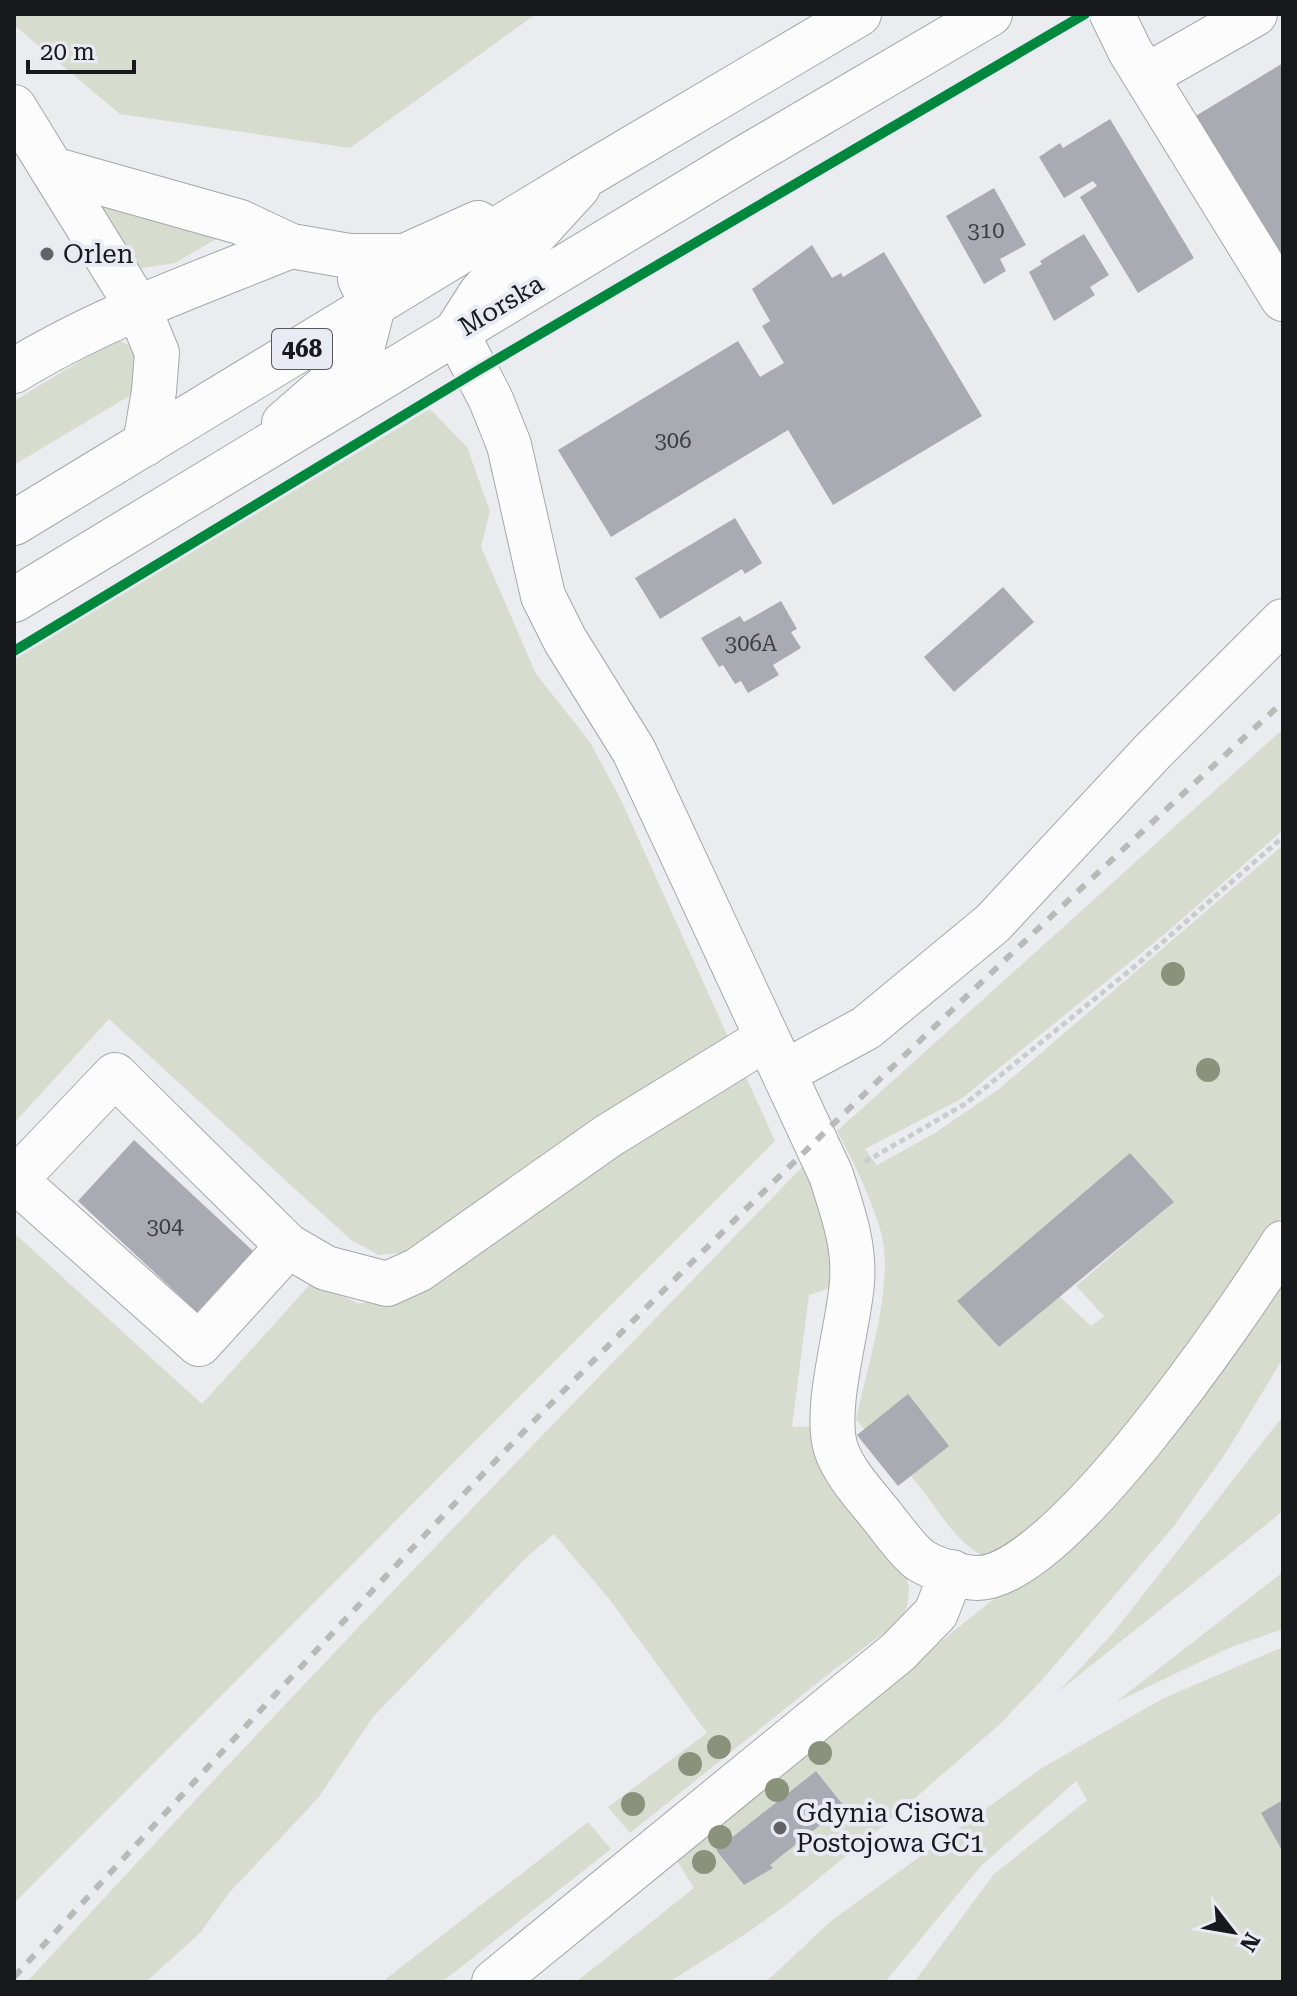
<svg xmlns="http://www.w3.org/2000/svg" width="1297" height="1996" font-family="'Roboto Serif',serif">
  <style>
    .green { fill: #d6dcce; fill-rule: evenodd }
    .building { fill: #a8abb1 }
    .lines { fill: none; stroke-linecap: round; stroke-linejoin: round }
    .minor-casing { stroke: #a6a7aa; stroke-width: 46 }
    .major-casing { stroke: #a6a7aa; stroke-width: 46 }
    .path { stroke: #cacbcc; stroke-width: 5; stroke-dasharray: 6 4; stroke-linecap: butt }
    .minor { stroke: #fcfcfd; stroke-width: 44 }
    .major { stroke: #fcfcfd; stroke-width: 44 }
    .rail { stroke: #b9b9ba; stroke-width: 6; stroke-dasharray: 10 10; stroke-linecap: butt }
    .cycleway-casing { stroke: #e8ebf3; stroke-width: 15 }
    .cycleway { stroke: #00873e; stroke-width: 10 }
    .tree { fill: #8b927b }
    .poi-dot { fill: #626366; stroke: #e8ebf3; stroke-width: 3 }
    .labels { text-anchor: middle; stroke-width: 8; stroke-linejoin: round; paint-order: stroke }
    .number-label { font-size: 22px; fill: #3c3e41 }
    .shield { fill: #e8ebf3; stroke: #56585c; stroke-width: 2 }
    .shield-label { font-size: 24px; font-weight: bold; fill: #18191c }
    .poi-label { font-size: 26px; fill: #18191c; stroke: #e8ebf3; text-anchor: start }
    .street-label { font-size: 26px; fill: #18191c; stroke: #e8ebf3 }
  </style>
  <rect width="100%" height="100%" fill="#ebecf0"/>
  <!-- green -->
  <g class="green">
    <polygon points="14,14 536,14 350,148 120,114 14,25"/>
    <polygon points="88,196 218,238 175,263 135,269"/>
    <path d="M120,341C144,350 139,367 141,389L14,465V401L110,343Z"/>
    <polygon points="430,409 467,447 490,511 481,547 536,674 590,742 621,800 775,1141 14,1903 14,1233 202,1404 314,1280 358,1304 391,1297 424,1250 379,1255 351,1240 109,1019 14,1123 14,659"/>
    <path d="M1283,729V830L1166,933L961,1099L865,1149L877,1165L935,1133L999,1089L1283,845V1214L1169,1384L1097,1472L992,1560C954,1546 936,1503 909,1474C892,1456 872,1440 856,1419C867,1367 895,1284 881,1232C871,1197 854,1163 837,1131ZM1130,1153L1174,1202L1076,1286L1104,1316L1091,1326L1059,1296L999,1347L957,1301Z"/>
    <path d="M808,1161L834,1216L836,1286L809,1295L792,1427L817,1426L905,1569L909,1589L907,1606L900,1621L831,1672L630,1833L608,1807L707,1733L610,1600L554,1534L528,1556L373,1717L318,1798L228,1894L201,1932L146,1982H27C282,1703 545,1432 808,1161Z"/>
    <path d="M1283,1273V1358L1227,1451L1174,1526L1041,1681L1000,1724L890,1820L786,1905L747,1933L669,1982H576L694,1888L674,1856L1097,1516ZM816,1771L844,1806L770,1865L772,1868L744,1885L716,1850Z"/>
    <polygon points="1283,1416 1283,1511 1058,1692 1113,1633"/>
    <polygon points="1283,1572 1283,1629 1229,1648 1116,1702"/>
    <polygon points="1283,1647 1283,1982 914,1982 994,1874 1087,1800 1076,1781 981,1866 885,1982 766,1982 831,1921 1042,1768 1162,1699"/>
    <polygon points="588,1822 611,1849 442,1982 382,1982"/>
  </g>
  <!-- building -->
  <g class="building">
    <polygon points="1283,63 1283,263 1194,117"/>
    <polygon points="1110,119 1194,258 1138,293 1080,197 1097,186 1093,181 1064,198 1039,157 1060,143 1063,148"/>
    <polygon points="994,188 1026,245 1000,259 1006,271 984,284 946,216"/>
    <polygon points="1084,234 1109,275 1090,287 1095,295 1054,321 1029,272 1042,264 1040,261"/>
    <polygon points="812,245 832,278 841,273 843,277 884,252 982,416 833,505 788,430 611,537 558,450 738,341 760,377 784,363 762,326 770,321 752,289"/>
    <polygon points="735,518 762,563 745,574 742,569 660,619 635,578"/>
    <polygon points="1003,587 1034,622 954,692 924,657"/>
    <polygon points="781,601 797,629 791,632 801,648 773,665 779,675 748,693 741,681 735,684 723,665 719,667 701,638 740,616 744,622"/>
    <polygon points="134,1140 253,1251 197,1312 78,1201"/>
    <polygon points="1130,1153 1174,1202 999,1347 957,1301"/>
    <polygon points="908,1394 949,1446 898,1486 857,1435"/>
    <polygon points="816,1771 844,1806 770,1865 773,1868 744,1885 716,1850"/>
    <polygon points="1283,1800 1283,1852 1261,1813"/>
  </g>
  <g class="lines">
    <defs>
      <g id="minor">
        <polyline points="1112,14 1130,51 1283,299"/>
        <polyline points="1146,76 1255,14"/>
        <polyline points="14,107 52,169 240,222 291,246 349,256 405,256 478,223"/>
        <polyline points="52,169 139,309 157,353 154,391 145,444"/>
        <path d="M578,187L481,293L456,332L491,400L509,445L543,596L565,640L634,751L831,1175C842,1210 855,1245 852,1282C849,1327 823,1409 836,1449C845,1476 871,1501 888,1524C897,1535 908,1551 920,1560C934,1569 962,1578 978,1578C1060,1577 1239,1313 1283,1243"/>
        <path d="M14,371C100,318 198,284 291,246"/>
        <polyline points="284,423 360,357 373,306 360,279"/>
        <polyline points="785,1072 866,1028 993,923 1153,751 1283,621"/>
        <polyline points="288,1246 199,1344 15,1180 115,1075 288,1246 326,1268 387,1284 418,1270 608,1136 767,1038"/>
        <polyline points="494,1982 898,1652 936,1613 952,1572"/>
      </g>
      <g id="major">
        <polyline points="14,523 590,173 859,14"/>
        <polyline points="14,600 746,157 990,14"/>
      </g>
    </defs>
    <!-- minor casing -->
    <use href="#minor" class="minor-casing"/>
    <!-- major casing -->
    <use href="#major" class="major-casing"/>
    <!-- path -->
    <polyline class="path" points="865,1162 965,1104 1134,967 1283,837"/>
    <!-- minor -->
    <use href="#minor" class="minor"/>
    <!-- major -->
    <use href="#major" class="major"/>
    <!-- rail -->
    <path class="rail" d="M14,1977C186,1791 357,1604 533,1422C776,1174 1027,936 1283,702"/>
    <defs>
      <polyline id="cycleway" points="14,651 477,371 1085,14"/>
    </defs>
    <!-- cycleway casing -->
    <use href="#cycleway" class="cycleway-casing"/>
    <!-- cycleway -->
    <use href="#cycleway" class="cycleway"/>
  </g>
  <!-- trees -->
  <g class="tree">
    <circle cx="1173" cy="974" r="12"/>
    <circle cx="1208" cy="1070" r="12"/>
    <circle cx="719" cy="1747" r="12"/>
    <circle cx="820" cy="1753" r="12"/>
    <circle cx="690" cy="1764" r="12"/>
    <circle cx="777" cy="1790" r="12"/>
    <circle cx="633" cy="1804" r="12"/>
    <circle cx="720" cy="1837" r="12"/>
    <circle cx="704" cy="1862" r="12"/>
  </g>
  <!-- markers -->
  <g class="poi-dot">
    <circle cx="47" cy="254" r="8"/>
    <circle cx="780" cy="1828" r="8"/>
  </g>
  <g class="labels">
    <!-- number labels -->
    <g class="number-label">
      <text x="986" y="238">310</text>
      <text x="673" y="448">306</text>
      <text x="751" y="651">306A</text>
      <text x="165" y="1234">304</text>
    </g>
    <!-- shield labels -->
    <rect class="shield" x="272" y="329" width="60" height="40" rx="6"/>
    <g class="shield-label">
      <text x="302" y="357">468</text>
    </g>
    <!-- poi labels -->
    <g class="poi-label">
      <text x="63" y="263">Orlen</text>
      <text x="796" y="1822">Gdynia Cisowa<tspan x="796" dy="30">Postojowa GC1</tspan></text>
    </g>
    <!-- street labels -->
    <g class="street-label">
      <text transform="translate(501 305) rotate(-31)" y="9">Morska</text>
    </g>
  </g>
  <!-- border -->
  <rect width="1297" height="1996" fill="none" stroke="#18191c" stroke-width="32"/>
  <!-- north arrow -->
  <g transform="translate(1233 1932) rotate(121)" stroke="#e8ebf3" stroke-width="6" paint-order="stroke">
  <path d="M0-6L14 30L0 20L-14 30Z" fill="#18191c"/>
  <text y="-12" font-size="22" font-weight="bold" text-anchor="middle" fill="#18191c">N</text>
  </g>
  <!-- scale -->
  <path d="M28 60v12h106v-12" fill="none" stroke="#18191c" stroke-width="4"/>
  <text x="40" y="60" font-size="24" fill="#18191c" stroke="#e8ebf3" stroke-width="6" paint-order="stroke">20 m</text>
</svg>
